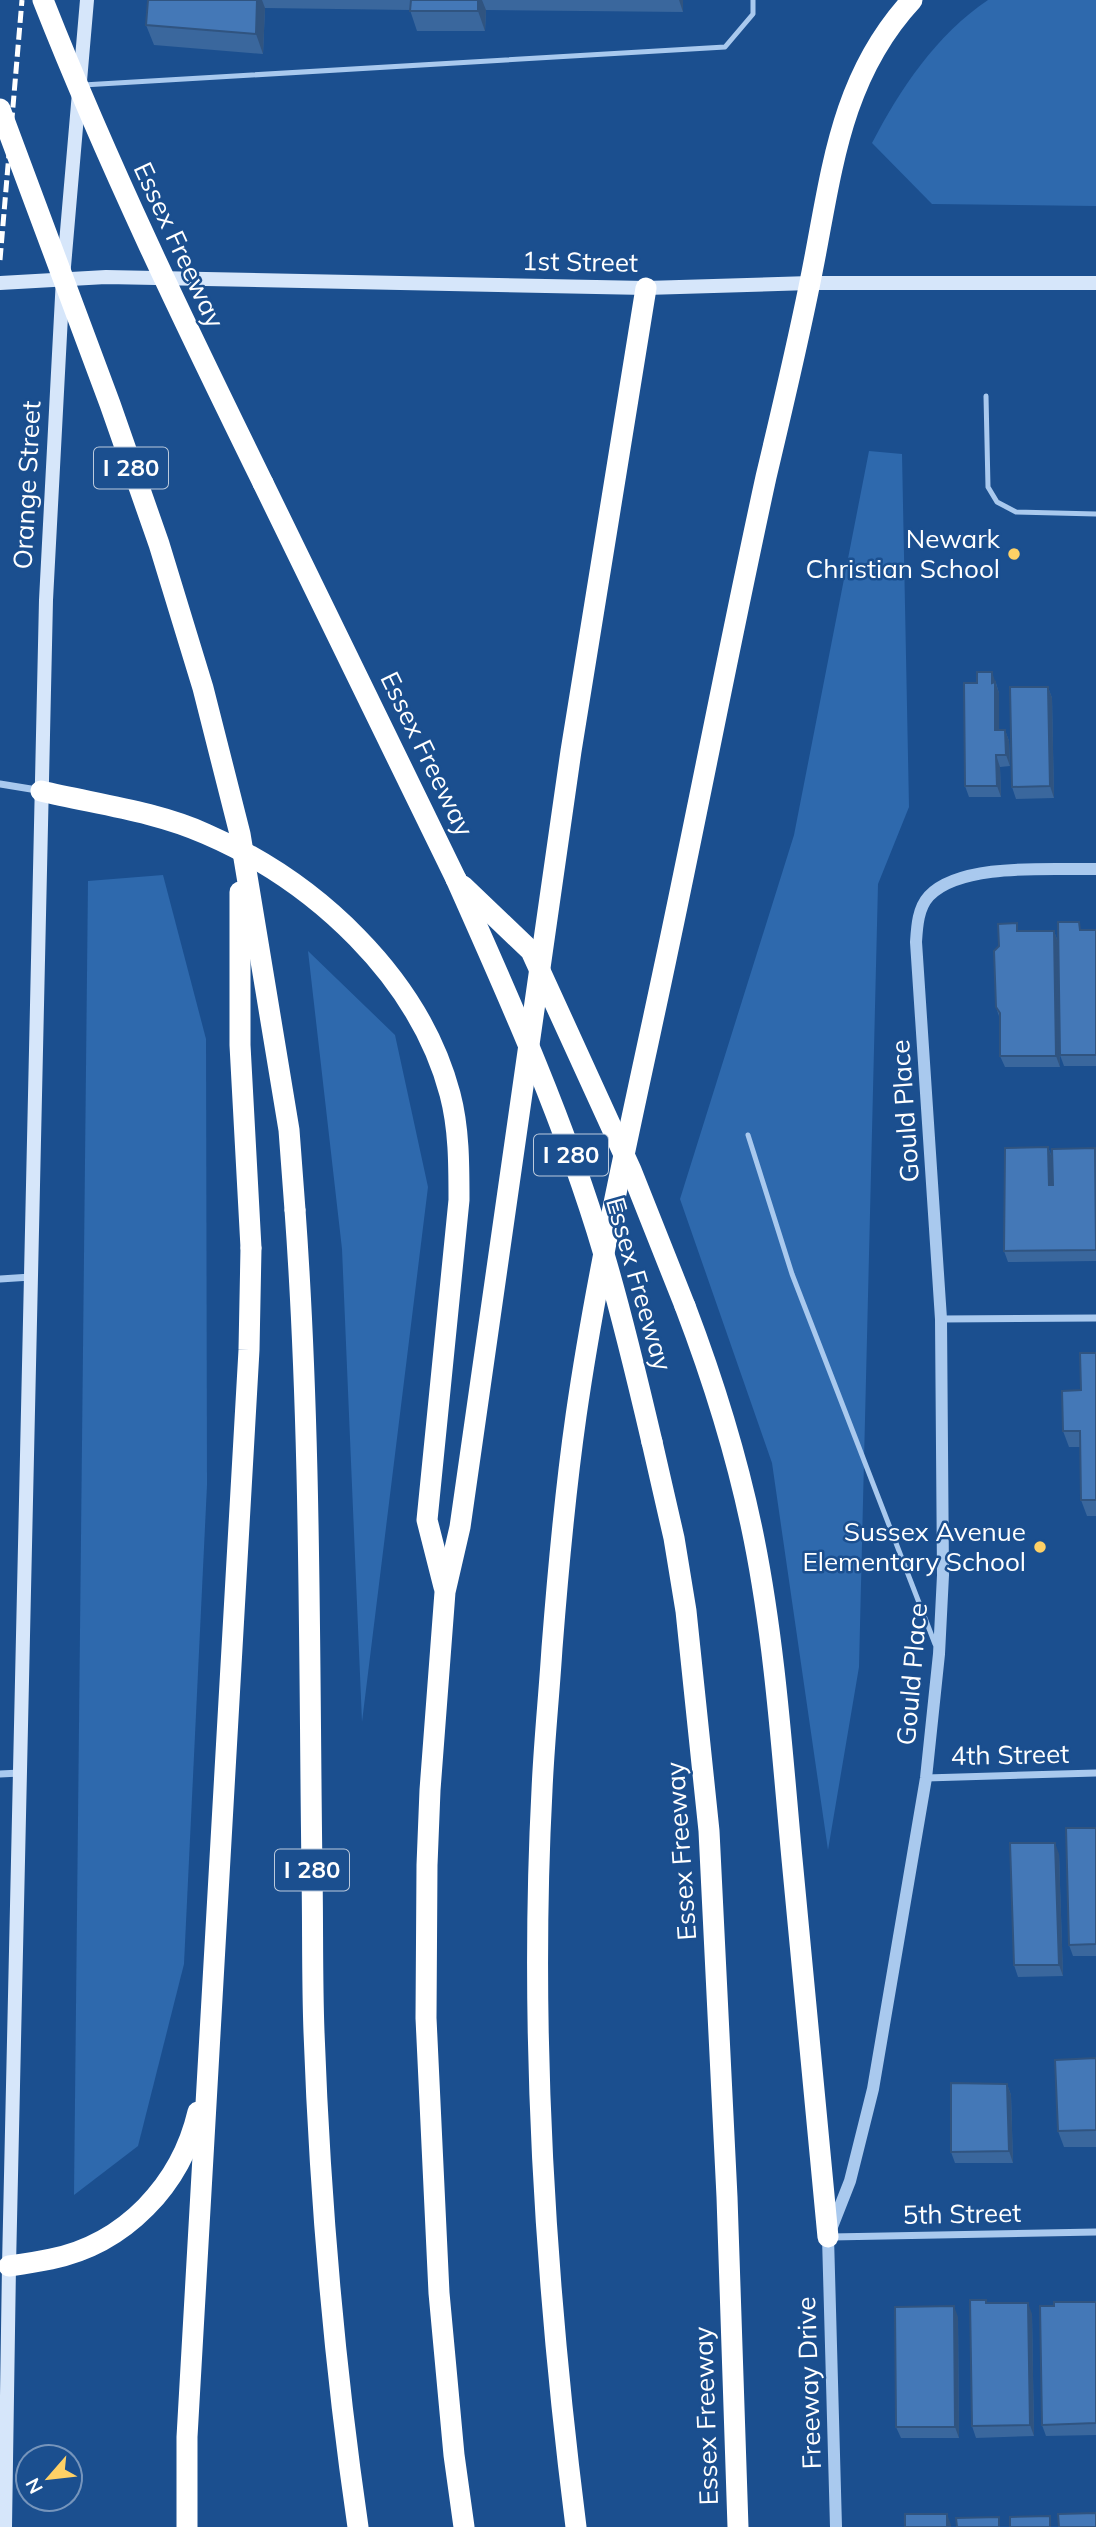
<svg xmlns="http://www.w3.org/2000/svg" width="1096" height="2527" font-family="Mulish,sans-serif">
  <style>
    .green { fill: #2e69ad }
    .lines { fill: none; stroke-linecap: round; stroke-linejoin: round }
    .service { stroke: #a9c9ee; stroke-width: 5 }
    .minor { stroke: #a9c9ee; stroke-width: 7 }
    .tertiary { stroke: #a9c9ee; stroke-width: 12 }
    .secondary { stroke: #d6e6fa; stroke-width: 14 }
    .motorway { stroke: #fff; stroke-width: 21 }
    .rail { stroke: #fff; stroke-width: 5; stroke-dasharray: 12 5; stroke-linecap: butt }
    .motorway-bridge { stroke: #fff; stroke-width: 21 }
    .wall { fill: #3a679d }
    .shaded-wall { fill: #305480 }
    .building { fill: #4478b7; stroke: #305480; stroke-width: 2 }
    .poi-dot { fill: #ffd166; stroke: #1b4f8f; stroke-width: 2.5 }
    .labels { text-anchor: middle; stroke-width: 5; stroke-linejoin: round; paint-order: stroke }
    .shield { fill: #1b4f8f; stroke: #bbcadd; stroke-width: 2 }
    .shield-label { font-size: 24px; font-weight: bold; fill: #fff }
    .street-label { font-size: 26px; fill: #fff; stroke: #1b4f8f }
    .poi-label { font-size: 26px; fill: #fff; stroke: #1b4f8f; text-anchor: end }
  </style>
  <rect width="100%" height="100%" fill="#1b4f8f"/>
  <!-- green -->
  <g class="green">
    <path d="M988,0H1096V206L932,204L872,143C900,89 936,35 988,0Z"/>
    <polygon points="869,451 902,454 909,807 878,884 859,1667 828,1850 772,1463 680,1199 794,835"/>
    <polygon points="163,875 206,1039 207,1485 184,1964 138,2146 74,2195 88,881"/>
    <polygon points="308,951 395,1035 428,1187 362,1722 342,1249"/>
  </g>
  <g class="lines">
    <!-- service -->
    <g class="service">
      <polyline points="83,85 725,47 753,14 753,0"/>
      <polyline points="986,396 988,487 997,502 1016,512 1096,514"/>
      <polyline points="748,1135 792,1274 935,1644"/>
    </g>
    <!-- minor -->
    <g class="minor">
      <polyline points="0,784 37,790"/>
      <polyline points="0,1279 31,1277"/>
      <polyline points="941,1319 1096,1318"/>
      <polyline points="0,1774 20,1773"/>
      <polyline points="926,1778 1096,1773"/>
      <polyline points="831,2237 1096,2232"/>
    </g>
    <!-- tertiary -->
    <path class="tertiary" d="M836,2527L828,2237L850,2181L873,2089L926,1778L939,1654L943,1575L941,1319L916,942C917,926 918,908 929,896C961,862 1052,870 1096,869"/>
    <!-- secondary -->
    <g class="secondary">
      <polyline points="0,283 106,277 646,288 810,283 1096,283"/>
      <polyline points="5,2527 9,2266 46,600 63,278 87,0"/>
    </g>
    <!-- motorway -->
    <g class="motorway">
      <polyline points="263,483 456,879"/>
      <path d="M41,791C95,804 155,811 206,834C315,881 419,977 450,1094C459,1128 459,1164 459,1200L427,1520L444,1587"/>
      <path d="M295,1210C311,1431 309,1652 312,1873C313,1926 312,1979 314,2032C320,2198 334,2363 358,2527"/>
      <path d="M685,1306C714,1382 738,1459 754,1539C775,1644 782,1752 792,1859C804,1985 816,2111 828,2237"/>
      <polyline points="652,1442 674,1538 686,1611 709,1831 727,2197 738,2527"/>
      <path d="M9,2266C23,2264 37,2262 51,2259C125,2244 181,2185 198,2112"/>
      <polyline points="187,2527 187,2437 249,1350 251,1248"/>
      <polyline points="464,2527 454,2455 439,2293 426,2018 427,1865 430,1790 445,1592 460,1527 571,751 646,288"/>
      <path d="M576,2527C545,2283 529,2036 542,1790C544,1743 549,1696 552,1648C558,1571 565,1493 576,1416C598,1263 634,1111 666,959C700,799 731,637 766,477C781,414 796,351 809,287C831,183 836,82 912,0"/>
    </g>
    <!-- rail -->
    <polyline class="rail" points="0,260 22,0"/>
    <!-- motorway-bridge -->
    <g class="motorway-bridge">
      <path d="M43,0C108,165 185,324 263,483"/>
      <polyline points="0,109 110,404 159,544 203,688 240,834 289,1130 295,1210"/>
      <path d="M456,879C510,1000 565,1123 603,1251C622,1314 637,1378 652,1442"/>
      <polyline points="463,886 531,951 631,1170 685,1306"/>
      <polyline points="240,892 240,1045 251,1248"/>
    </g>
  </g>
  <!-- wall -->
  <g class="wall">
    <polygon points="148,0 683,0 683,12 486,10 485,31 417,31 410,10 265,8 263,54 154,45 146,25"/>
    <polygon points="996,683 999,693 999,730 1005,730 1009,741 1010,766 1000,767 1001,797 969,797 965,786"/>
    <polygon points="1048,687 1052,698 1054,798 1016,799 1012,787"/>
    <polygon points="1096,930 1096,1066 1064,1066 1060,1055"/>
    <polygon points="1020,931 1054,931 1058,942 1060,1067 1005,1067 1000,1056 1000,1019 996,1007"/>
    <polygon points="1048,1147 1052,1157 1095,1148 1096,1261 1008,1262 1004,1251"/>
    <polygon points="1096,1353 1096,1516 1087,1516 1081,1500 1080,1447 1069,1447 1063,1431"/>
    <polygon points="1096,1828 1096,1956 1073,1956 1069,1945"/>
    <polygon points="1059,1854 1063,1976 1018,1977 1014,1965"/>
    <polygon points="1096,2058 1096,2147 1064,2147 1058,2131"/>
    <polygon points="1007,2084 1011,2095 1013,2163 955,2163 951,2152"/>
    <polygon points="1096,2302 1096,2435 1046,2436 1042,2425 1054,2306"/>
    <polygon points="987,2303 1032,2314 1034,2436 976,2438 972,2426"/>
    <polygon points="958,2317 959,2438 901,2438 896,2427"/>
  </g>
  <!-- shaded-wall -->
  <g class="shaded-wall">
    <polygon points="257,0 262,0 265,8 263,54 256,34"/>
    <polygon points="478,0 482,0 486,10 485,31 478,11"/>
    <polygon points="679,0 683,0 683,12"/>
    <polygon points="992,672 999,693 999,741 995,730"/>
    <polygon points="1048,687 1052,698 1054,798 1050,786"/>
    <polygon points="1005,730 1009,741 1010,766 1006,755"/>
    <polygon points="996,755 1000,767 1001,797 997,786"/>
    <polygon points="1054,931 1058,942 1060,1067 1056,1056"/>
    <polygon points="1048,1147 1052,1158 1053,1197 1049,1185"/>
    <polygon points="1055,1843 1059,1854 1063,1976 1059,1965"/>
    <polygon points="1007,2084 1011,2095 1013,2163 1009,2151"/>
    <polygon points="1028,2303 1032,2314 1034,2436 1030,2425"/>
    <polygon points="954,2306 958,2317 959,2438 955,2427"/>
    <polygon points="947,2514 951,2525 951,2527 947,2527"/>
  </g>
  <!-- building -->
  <g class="building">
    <polygon points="148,0 257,0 256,34 146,25"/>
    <polygon points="411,0 478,0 478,11 410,11"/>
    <polygon points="977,672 992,672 992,683 995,682 995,730 1005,730 1006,755 996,755 997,786 965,786 964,683 977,683"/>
    <polygon points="1010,687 1048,687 1050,786 1012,787"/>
    <polygon points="1058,922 1079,922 1080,930 1096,930 1096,1055 1060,1055"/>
    <polygon points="1017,923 1017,931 1054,931 1056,1056 1000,1056 1000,1013 996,1007 994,951 999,946 998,924"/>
    <polygon points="1048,1147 1049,1185 1053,1185 1052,1149 1095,1148 1096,1250 1004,1251 1005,1148"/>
    <polygon points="1080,1353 1096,1353 1096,1500 1081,1500 1080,1431 1063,1431 1062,1391 1081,1390"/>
    <polygon points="1066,1828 1096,1828 1096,1944 1069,1945"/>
    <polygon points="1010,1843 1055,1843 1059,1965 1014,1965"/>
    <polygon points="1096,2058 1096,2130 1058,2131 1055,2060"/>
    <polygon points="951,2083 1007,2084 1009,2151 951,2152"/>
    <polygon points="970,2300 986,2300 986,2303 1028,2303 1030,2425 972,2426"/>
    <polygon points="1054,2302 1096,2302 1096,2423 1042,2425 1040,2306 1054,2306"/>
    <polygon points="954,2306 955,2427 896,2427 895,2307"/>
    <polygon points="1096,2513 1096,2527 1059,2527 1058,2514"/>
    <rect x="905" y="2514" width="42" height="13"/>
    <polygon points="1050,2516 1050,2527 1010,2527 1010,2517"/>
    <polygon points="999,2517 999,2527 957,2527 956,2518"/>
  </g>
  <!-- markers -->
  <g class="poi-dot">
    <circle cx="1014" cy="554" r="7"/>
    <circle cx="1040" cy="1547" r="7"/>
  </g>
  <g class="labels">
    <!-- shield labels -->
    <g class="shield">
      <rect x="94" y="447.5" width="74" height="41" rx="5"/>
      <rect x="534" y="1134.5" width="74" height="41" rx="5"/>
      <rect x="275" y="1849.5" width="74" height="41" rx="5"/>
    </g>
    <g class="shield-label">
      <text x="131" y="476">I 280</text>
      <text x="571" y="1163">I 280</text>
      <text x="312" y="1878">I 280</text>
    </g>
    <!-- street labels -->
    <g class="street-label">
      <text transform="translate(179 245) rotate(65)" y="9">Essex Freeway</text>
      <text transform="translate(580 262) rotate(1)" y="9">1st Street</text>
      <text transform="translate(27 485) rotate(-87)" y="9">Orange Street</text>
      <text transform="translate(427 754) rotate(64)" y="9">Essex Freeway</text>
      <text transform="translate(905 1111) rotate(-94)" y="9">Gould Place</text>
      <text transform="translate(639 1284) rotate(74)" y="9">Essex Freeway</text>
      <text transform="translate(912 1674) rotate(-85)" y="9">Gould Place</text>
      <text transform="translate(1010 1755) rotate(-1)" y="9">4th Street</text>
      <text transform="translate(681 1851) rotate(-94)" y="9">Essex Freeway</text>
      <text transform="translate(962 2214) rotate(-1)" y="9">5th Street</text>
      <text transform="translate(809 2383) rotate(-92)" y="9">Freeway Drive</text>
      <text transform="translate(706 2416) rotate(-92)" y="9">Essex Freeway</text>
    </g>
    <!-- poi labels -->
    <g class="poi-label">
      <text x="1000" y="548">Newark<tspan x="1000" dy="30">Christian School</tspan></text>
      <text x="1026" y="1541">Sussex Avenue<tspan x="1026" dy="30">Elementary School</tspan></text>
    </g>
  </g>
  <!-- north arrow -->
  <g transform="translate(49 2478) rotate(242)"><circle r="33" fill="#1b4f8f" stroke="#7695bc" stroke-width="2"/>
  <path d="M0-5L12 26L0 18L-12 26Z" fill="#ffd166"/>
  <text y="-10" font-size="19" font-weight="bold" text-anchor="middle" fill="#ffffff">N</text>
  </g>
</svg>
